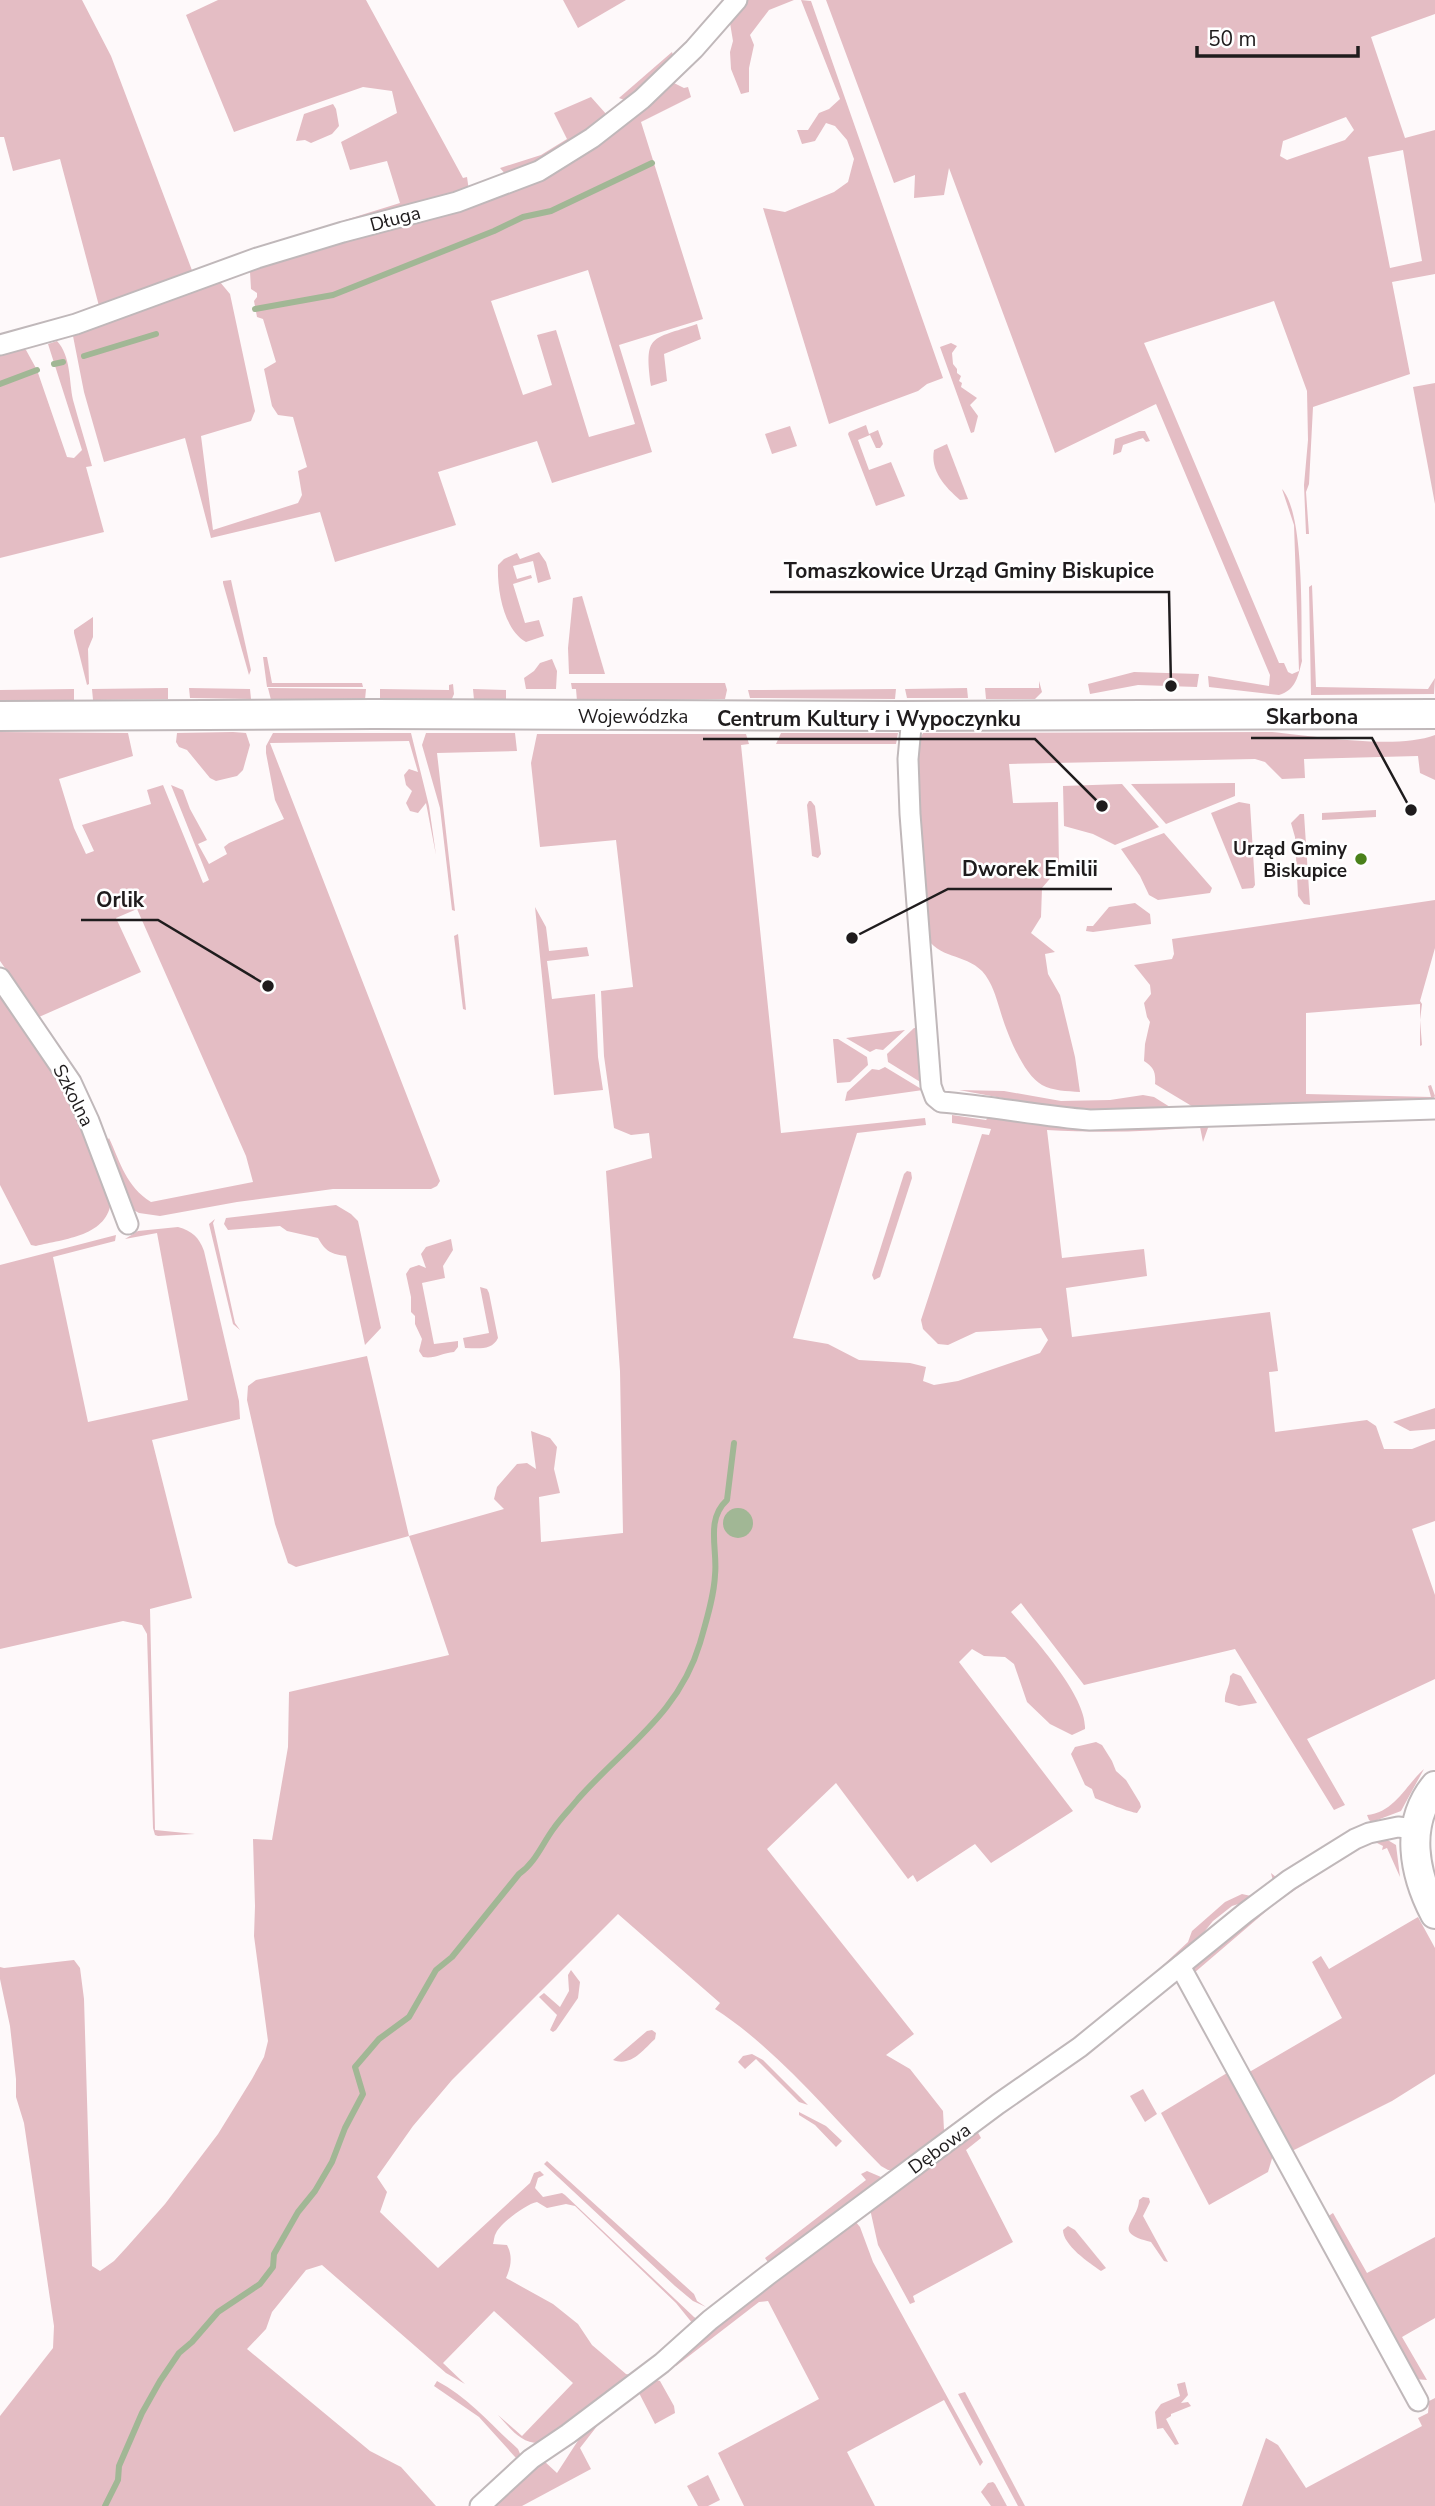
<svg xmlns="http://www.w3.org/2000/svg" width="1435" height="2506" font-family="'Nunito Sans',sans-serif">
  <style>
    .green { fill: #e4bdc4; fill-rule: evenodd }
    .water { fill: #a1b795 }
    .lines { fill: none; stroke-linecap: round; stroke-linejoin: round }
    .stream { stroke: #a1b795; stroke-width: 6 }
    .street-casing { stroke: #c0b8ba; stroke-width: 23 }
    .secondary-casing { stroke: #c0b8ba; stroke-width: 32 }
    .street { stroke: #fff; stroke-width: 19 }
    .secondary { stroke: #fff; stroke-width: 28 }
    .poi-dot { fill: #4a811a; stroke: #fff; stroke-width: 2.5 }
    .labels { text-anchor: middle; stroke-width: 5; stroke-linejoin: round; paint-order: stroke }
    .street-label { font-size: 19px; fill: #1f1c1d; stroke: #fff }
    .poi-label { font-size: 19px; font-weight: bold; fill: #1f1c1d; stroke: #fff; text-anchor: end }
    .leader { fill: none; stroke: #1f1c1d; stroke-width: 2.5 }
    .callout-dot { fill: #1f1c1d; stroke: #fff; stroke-width: 2.5 }
    .callout-label { font-size: 21px; text-anchor: middle; font-weight: bold; fill: #1f1c1d; stroke: #fff; stroke-width: 5; stroke-linejoin: round; paint-order: stroke }
  </style>
  <rect width="100%" height="100%" fill="#fef9fa"/>
  <!-- green -->
  <g class="green">
    <polygon points="0,0 82,0 111,56 193,273 99,306 60,159 13,171 4,137 0,137"/>
    <polygon points="218,0 366,0 463,178 467,177 469,191 352,224 345,220 400,203 387,161 350,170 341,142 397,113 392,91 363,87 234,132 186,15"/>
    <polygon points="563,0 626,0 578,28"/>
    <polygon points="744,0 794,0 769,10 750,35 754,45 749,68 749,92 741,94 731,69 730,52 733,41 730,23"/>
    <polygon points="801,0 811,1 943,378 927,384 918,391 829,424 763,208 785,212 834,192 848,182 854,159 847,140 835,126 826,123 815,141 802,144 797,130 808,130 819,113 829,109 840,99"/>
    <path d="M826,0H1435V14L1371,37L1405,138L1435,130V274L1392,282L1410,374L1313,407L1309,484L1306,492L1309,534H1306L1304,485L1308,440L1307,391L1274,301L1144,343L1279,663H1284L1288,672L1292,674L1299,671L1294,525L1282,489C1305,514 1301,625 1302,661C1298,676 1296,690 1279,695L1209,687L1208,676L1269,686L1270,675L1156,404L1055,453L949,168L944,195L914,198L915,175L894,183ZM1346,117L1354,130L1345,140L1287,160L1280,156L1283,141ZM1403,150L1422,261L1390,268L1368,157Z"/>
    <polygon points="672,52 674,58 627,101 619,98"/>
    <path d="M670,81L684,88L688,87L691,97L641,122L703,319L619,345L652,452L552,483L537,441L438,472L456,525L335,562L320,512L211,538L185,438L104,462L84,392L73,336L82,325L212,281L220,282L230,294L255,411L251,421L201,436L213,530L298,503L302,495L298,471L307,467L293,417L278,415L272,406L264,369L276,362L263,319L257,317L254,301L257,297V293L251,289L250,272L259,265L504,191ZM588,270L635,424L589,437L556,330L537,335L552,385L523,395L491,301Z"/>
    <polygon points="591,97 607,115 594,132 508,177 500,168 541,155 567,139 554,113"/>
    <polygon points="333,104 336,109 339,126 332,134 311,143 305,140 296,141 304,114"/>
    <path d="M697,324L701,339L664,354L667,381L651,386C644,333 651,340 697,324Z"/>
    <path d="M57,341C71,356 69,381 73,400C79,422 86,444 92,466L86,467L104,532L0,558V353L13,349L26,350L37,370L67,457L74,458L82,450L48,344Z"/>
    <polygon points="951,343 957,346 952,353 953,364 957,369 957,373 961,376 959,381 962,383 961,387 977,398 970,405 978,416 974,432 971,433 940,347"/>
    <polygon points="1435,383 1435,504 1413,387"/>
    <polygon points="866,425 869,434 878,430 883,444 880,448 876,448 870,435 858,440 869,470 891,462 905,496 876,506 848,434 849,432"/>
    <polygon points="790,426 797,446 772,454 765,434"/>
    <polygon points="1139,431 1145,431 1150,441 1146,442 1143,438 1123,445 1121,452 1113,455 1115,439"/>
    <path d="M947,444L968,499L960,500C945,487 930,471 934,450Z"/>
    <path d="M539,552L546,562L551,579L538,583L533,561L513,566L517,579L531,575L532,578L513,584L525,623L539,620L544,636L526,642C503,629 497,589 498,565L504,559L517,553L520,559Z"/>
    <polygon points="231,580 251,670 249,675 223,583 223,581"/>
    <polygon points="1312,585 1316,687 1428,689 1435,678 1434,694 1311,695 1309,587"/>
    <polygon points="582,596 605,674 569,674 568,648 573,598"/>
    <polygon points="93,617 93,637 88,649 89,684 87,685 74,633 74,630"/>
    <polygon points="263,657 267,657 272,683 362,683 363,687 267,687"/>
    <polygon points="552,659 557,671 556,689 526,689 524,678 534,671 540,663"/>
    <polygon points="1134,672 1199,674 1197,687 1138,685 1090,694 1088,684"/>
    <polygon points="1039,681 1042,692 1035,699 986,699 985,688 1039,688"/>
    <polygon points="725,683 727,690 725,699 577,701 576,689 572,689 571,683"/>
    <polygon points="453,684 454,694 451,701 380,701 380,689 449,690 449,685"/>
    <polygon points="168,688 168,699 93,700 92,689"/>
    <polygon points="189,688 250,689 251,699 190,698"/>
    <polygon points="268,688 366,689 365,700 271,700"/>
    <polygon points="967,688 968,698 907,698 905,689"/>
    <polygon points="74,689 74,700 0,701 0,690"/>
    <polygon points="473,689 506,690 506,700 474,700"/>
    <polygon points="896,689 895,699 750,698 748,690"/>
    <path d="M0,732L128,733L133,756L59,779L74,828L86,854L94,851L82,825L151,804L147,790L163,785L203,883L209,880L171,785L183,790L190,809L207,840L198,844L209,864L227,854L224,847L229,843L284,819L275,800L266,753V746L273,733H411L429,806L436,855L426,803L418,813L410,811L406,803L412,791L406,785L404,775L409,769L418,772L409,741L270,743L440,1181L437,1186L431,1189H333L237,1202L160,1216L139,1213L130,1208L105,1143L109,1138C121,1164 126,1186 151,1202L253,1182L246,1156L137,909L116,918L141,972L39,1017L0,961Z"/>
    <polygon points="233,732 246,733 250,745 243,770 237,776 216,781 210,778 187,750 179,747 176,742 177,733"/>
    <path d="M1272,732C1315,736 1396,750 1435,735V780L1420,773L1418,756L1304,759L1305,778L1282,779L1265,762L1255,759L1009,764L1013,803L1058,802L1059,868L1042,888L1041,917L1031,933L1055,952L1045,954L1048,974L1060,995L1075,1057L1080,1092C1067,1091 1053,1091 1042,1085C1023,1075 1006,1031 1000,1010C996,997 992,982 982,971C964,953 939,960 924,934L916,746L923,733Z"/>
    <polygon points="426,733 515,733 517,751 437,753 455,911 452,910 440,808 422,745"/>
    <polygon points="781,733 898,733 896,744 776,744"/>
    <path d="M537,734H746L749,744L741,745L781,1133L925,1118L926,1125L857,1133L793,1338L828,1344L859,1360L910,1363L926,1367L923,1381L934,1385L958,1381L1040,1353L1048,1340L1041,1328L976,1332L948,1345L938,1344L923,1329L921,1320L982,1134L989,1135L991,1129L952,1123V1115L986,1120L991,1114L1209,1125L1203,1142L1200,1127C1148,1132 1098,1133 1047,1130L1062,1258L1144,1249L1147,1276L1066,1288L1072,1337L1270,1312L1278,1371L1269,1372L1275,1432L1367,1420L1376,1426L1384,1449H1412L1435,1440V1521L1412,1529L1435,1595V1679L1307,1739L1345,1805L1334,1810L1235,1649L1084,1685L1021,1603L1011,1612C1033,1637 1087,1696 1085,1729L1072,1735L1050,1724L1027,1702L1014,1664L1005,1657L984,1656L972,1649L959,1662L1073,1811L991,1863L975,1844L917,1882L913,1875L908,1879L836,1783L767,1849L914,2034L886,2055L910,2069L943,2111L944,2130L1031,2068L1034,2070L895,2170H888L881,2166C829,2113 777,2049 715,2009L720,2003L618,1914L452,2080L413,2126L377,2177L387,2192L380,2212L438,2268L530,2183L534,2173L540,2171L544,2175L538,2178L535,2188L543,2197L562,2193L565,2195L694,2317L699,2320L691,2331L539,2443C520,2443 510,2428 498,2415L522,2436L573,2383L494,2311L443,2363L465,2384L446,2373L322,2265L306,2270L272,2312L266,2329L247,2349L370,2451L401,2467L436,2506H0V2416L53,2348L54,2326L24,2123L16,2097V2079L10,2026L0,1979V1967L4,1968L74,1960L80,1968L84,1999L92,2266L100,2271L114,2261L126,2248L165,2204L218,2134L252,2079L264,2057L268,2041L254,1936L255,1906L253,1839L272,1840L288,1747L289,1692L449,1655L409,1536L296,1567L288,1563L275,1524L247,1400L248,1386L256,1380L367,1356L409,1536L504,1509L494,1499L497,1487L517,1464L527,1463L536,1469L531,1431L550,1438L557,1447L554,1469L560,1493L539,1497L541,1542L623,1533L620,1371L606,1171L652,1158L649,1133L631,1135L614,1128L604,1056L601,991L633,987L616,840L540,847L531,763ZM537,2202L547,2208L566,2204L575,2206L676,2303L693,2324L631,2375L626,2374L592,2345L578,2324L553,2304L506,2278C511,2267 513,2256 507,2245L493,2244C494,2241 494,2236 496,2233C501,2223 526,2204 537,2202Z"/>
    <polygon points="1235,783 1235,796 1166,824 1131,784"/>
    <polygon points="1122,784 1159,827 1115,845 1093,834 1064,826 1063,786"/>
    <polygon points="809,801 811,801 815,806 821,854 818,858 812,856 807,805"/>
    <polygon points="1239,802 1250,804 1255,885 1253,888 1242,889 1211,813"/>
    <polygon points="1376,810 1376,817 1322,820 1322,813"/>
    <polygon points="1300,814 1304,814 1310,905 1304,904 1298,896 1295,837 1291,823"/>
    <polygon points="1164,833 1212,888 1210,893 1158,900 1149,895 1140,876 1121,849"/>
    <path d="M1435,900V948L1420,1001L1422,1004L1420,1020L1422,1045L1420,1046V1004L1306,1013V1094L1431,1097L1428,1086L1431,1085L1435,1096L1431,1102L1195,1108L1155,1084C1156,1073 1154,1067 1144,1061L1145,1044L1150,1022L1147,1017L1144,1003L1151,994L1150,985L1134,965L1172,959L1174,954L1172,939Z"/>
    <polygon points="1135,903 1150,914 1151,924 1093,932 1086,931 1087,926 1093,926 1109,907"/>
    <polygon points="535,907 546,927 549,951 587,947 589,956 547,961 552,999 595,994 598,1057 603,1090 554,1095"/>
    <polygon points="458,934 466,1010 463,1009 454,936"/>
    <path d="M0,993L63,1080L111,1200C109,1236 64,1239 36,1246L31,1245L0,1185Z"/>
    <polygon points="914,1028 918,1028 922,1083 888,1062 887,1054"/>
    <polygon points="905,1030 883,1050 876,1049 870,1052 846,1038"/>
    <polygon points="833,1039 838,1039 867,1057 868,1065 850,1082 837,1083"/>
    <polygon points="885,1067 923,1090 845,1101 847,1092 872,1069 879,1070"/>
    <polygon points="959,1090 1004,1091 1061,1101 1110,1100 1143,1095 1154,1097 1170,1107 1072,1111"/>
    <polygon points="907,1171 911,1172 912,1178 880,1277 874,1280 872,1275 904,1174"/>
    <path d="M336,1205L351,1214L358,1221L381,1328L365,1345L346,1256C331,1254 326,1252 318,1238L287,1231L280,1226L228,1230L224,1224L226,1218Z"/>
    <polygon points="215,1219 213,1223 235,1323 240,1330 233,1324 209,1224"/>
    <path d="M178,1227C192,1231 199,1237 204,1251L239,1401L240,1419L152,1440L192,1598L150,1609L155,1830L195,1834L158,1836L155,1835L153,1828L147,1634L142,1625L123,1621L0,1649V1265L116,1235L115,1241L53,1257L88,1422L188,1400L157,1233L125,1239L138,1231Z"/>
    <path d="M451,1239L453,1250L443,1266L445,1278L422,1283L434,1344L458,1341V1347L454,1352C442,1353 435,1359 423,1357L419,1351L422,1339L415,1324V1316L411,1312V1297L406,1274L410,1268L419,1265L426,1268L421,1254L426,1247Z"/>
    <path d="M480,1287L487,1289L489,1293L498,1338C492,1351 477,1348 465,1348L463,1338L489,1333Z"/>
    <polygon points="1435,1408 1435,1429 1410,1431 1393,1422"/>
    <path d="M1233,1673L1241,1676L1257,1703L1239,1706L1225,1702C1224,1692 1230,1688 1230,1676Z"/>
    <path d="M1096,1742L1102,1745L1112,1761L1116,1771L1126,1780L1140,1803L1141,1807L1137,1813C1132,1813 1101,1801 1095,1798L1092,1789L1085,1785L1071,1754L1075,1747Z"/>
    <path d="M1424,1769L1401,1811L1372,1822L1369,1820L1367,1815C1394,1813 1406,1785 1424,1769Z"/>
    <polygon points="1386,1839 1396,1845 1400,1877 1387,1848 1382,1850 1383,1846 1371,1840 1278,1901 1194,1973 1194,1963 1253,1914 1365,1840"/>
    <polygon points="1271,1873 1277,1878 1277,1885 1254,1899 1232,1906 1213,1921 1191,1948 1164,1970 1161,1967 1188,1942 1192,1931 1225,1902 1242,1894 1251,1896 1273,1881"/>
    <polygon points="1418,1917 1435,1948 1435,2074 1392,2101 1292,2151 1246,2074 1342,2018 1312,1962 1321,1956 1329,1969"/>
    <polygon points="571,1970 580,1982 578,1998 556,2030 553,2032 550,2030 557,2015 539,1997 544,1993 560,2007 569,1991 568,1975"/>
    <path d="M652,2030L656,2033L655,2039C643,2050 631,2067 613,2060L647,2031Z"/>
    <polygon points="752,2054 763,2060 808,2105 799,2102 756,2059 745,2069 738,2062 743,2056"/>
    <polygon points="1227,2073 1273,2155 1268,2172 1209,2205 1161,2113"/>
    <polygon points="1143,2089 1157,2114 1145,2122 1130,2096"/>
    <polygon points="799,2112 826,2126 842,2141 836,2147 815,2125 799,2115"/>
    <polygon points="976,2129 981,2138 966,2150 1013,2242 913,2296 915,2302 910,2304 878,2245 870,2209"/>
    <polygon points="547,2161 694,2294 697,2301 706,2307 693,2301 675,2286 544,2164"/>
    <polygon points="867,2171 881,2177 880,2181 770,2265 765,2258 866,2180 861,2174"/>
    <path d="M1143,2197L1149,2198L1150,2202L1143,2216L1168,2262L1164,2261L1151,2242C1110,2232 1138,2222 1139,2200Z"/>
    <polygon points="1333,2213 1367,2273 1435,2237 1435,2318 1402,2337 1427,2380 1415,2379 1324,2219"/>
    <polygon points="855,2221 860,2227 873,2262 983,2462 980,2466 944,2400 847,2452 875,2506 744,2506 718,2453 819,2399 768,2301 759,2302 676,2366 671,2360"/>
    <path d="M1068,2226L1075,2230L1106,2268L1101,2271C1089,2263 1063,2245 1063,2230Z"/>
    <polygon points="647,2378 652,2383 656,2380 660,2381 674,2406 675,2413 655,2424 639,2393 601,2421 580,2448 591,2469 522,2506 491,2506 536,2465 544,2461 557,2473 579,2439 583,2429"/>
    <path d="M437,2381C469,2398 491,2425 518,2449L521,2456L517,2464L516,2458L479,2417L434,2386Z"/>
    <polygon points="1185,2382 1188,2395 1181,2403 1188,2402 1191,2406 1171,2414 1171,2416 1166,2419 1179,2444 1175,2445 1163,2428 1157,2429 1155,2412 1161,2404 1180,2396 1177,2384"/>
    <polygon points="965,2392 1025,2506 1018,2506 958,2394"/>
    <polygon points="1435,2398 1435,2506 1242,2506 1266,2438 1278,2445 1306,2488 1422,2426 1418,2418 1428,2413 1429,2401"/>
    <polygon points="708,2475 720,2500 708,2506 698,2506 687,2486"/>
    <polygon points="993,2482 995,2484 1007,2506 991,2506 981,2492 988,2483"/>
  </g>
  <!-- water -->
  <circle class="water" cx="738" cy="1523" r="15"/>
  <g class="lines">
    <!-- stream -->
    <g class="stream">
      <polyline points="255,309 333,295 494,231 523,217 551,211 652,163"/>
      <polyline points="84,356 156,334"/>
      <polyline points="54,364 63,362"/>
      <polyline points="0,384 37,370"/>
      <path d="M105,2506L118,2480L119,2466L142,2413L160,2381L179,2353L192,2342L218,2312L260,2284L273,2267L274,2254L298,2212L315,2191L332,2162L345,2128L363,2094L355,2067L379,2039L409,2017L436,1970L452,1957L519,1874C536,1862 542,1844 554,1828C561,1818 570,1809 578,1799C624,1747 679,1714 700,1643C706,1622 714,1597 715,1575C718,1550 705,1520 727,1500L734,1443"/>
    </g>
    <defs>
      <g id="street">
        <polyline points="0,345 76,324 257,258 343,232 457,202 539,171 592,138 642,99 694,49 737,0"/>
        <path d="M912,716L908,759L910,814L931,1086L935,1097L941,1102C991,1106 1040,1116 1090,1120L1435,1109"/>
        <polyline points="0,978 71,1082 89,1121 128,1224"/>
        <polyline points="1180,1966 1418,2401"/>
        <polyline points="480,2506 531,2459 568,2434 662,2363 710,2320 768,2275 998,2104 1080,2047 1245,1913 1289,1880 1355,1839 1369,1833 1398,1827 1416,1829"/>
      </g>
      <g id="secondary">
        <polyline points="0,716 373,714 901,716 1435,714"/>
        <path d="M1435,1786C1404,1824 1414,1874 1435,1914"/>
      </g>
    </defs>
    <!-- street casing -->
    <use href="#street" class="street-casing"/>
    <!-- secondary casing -->
    <use href="#secondary" class="secondary-casing"/>
    <!-- street -->
    <use href="#street" class="street"/>
    <!-- secondary -->
    <use href="#secondary" class="secondary"/>
  </g>
  <!-- markers -->
  <circle class="poi-dot" cx="1361" cy="859" r="7"/>
  <g class="labels">
    <!-- street labels -->
    <g class="street-label">
      <text transform="translate(395 218) rotate(-15)" y="7">Długa</text>
      <text x="633" y="723">Wojewódzka</text>
      <text transform="translate(74 1095) rotate(63)" y="7">Szkolna</text>
      <text transform="translate(939 2148) rotate(-36)" y="7">Dębowa</text>
    </g>
    <!-- poi labels -->
    <g class="poi-label">
      <text x="1347" y="855">Urząd Gminy<tspan x="1347" dy="22">Biskupice</tspan></text>
    </g>
  </g>
  <!-- callouts -->
  <path class="leader" d="M1171 686L1169 592H770M1411 810L1372 738H1251M1102 806L1035 739H703M852 938L948 889H1112M268 986L158 920H81"/>
  <g class="callout-dot">
    <circle cx="1171" cy="686" r="7"/>
    <circle cx="1411" cy="810" r="7"/>
    <circle cx="1102" cy="806" r="7"/>
    <circle cx="852" cy="938" r="7"/>
    <circle cx="268" cy="986" r="7"/>
  </g>
  <g class="callout-label">
    <text x="969" y="578">Tomaszkowice Urząd Gminy Biskupice</text>
    <text x="1312" y="724">Skarbona</text>
    <text x="869" y="726">Centrum Kultury i Wypoczynku</text>
    <text x="1030" y="876">Dworek Emilii</text>
    <text x="120" y="907">Orlik</text>
  </g>
  <!-- scale -->
  <path d="M1197 46v10h161v-10" fill="none" stroke="#1f1c1d" stroke-width="3.5"/>
  <text x="1208" y="46" font-size="21" fill="#1f1c1d" stroke="#ffffff" stroke-width="5" paint-order="stroke">50 m</text>
</svg>
